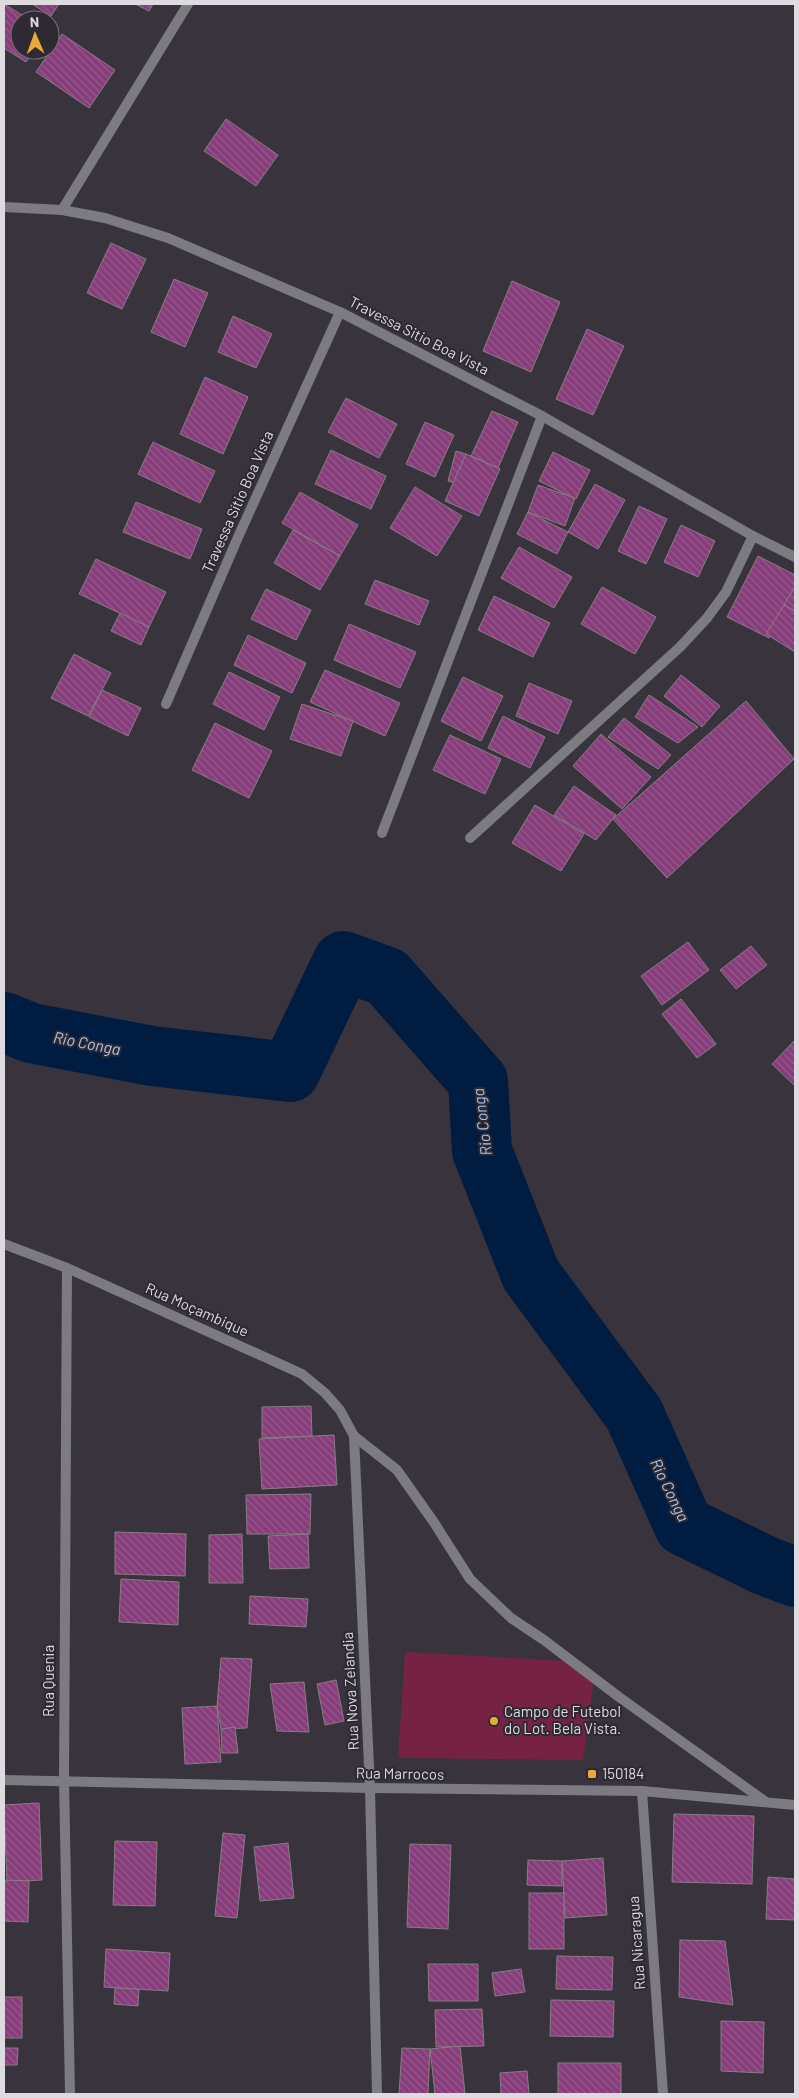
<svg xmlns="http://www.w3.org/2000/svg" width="799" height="2098" font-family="Barlow,sans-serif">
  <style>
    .grass { fill: #762343 }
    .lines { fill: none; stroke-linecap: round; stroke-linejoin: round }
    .river { stroke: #001d41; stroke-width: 60 }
    .building { fill: url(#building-back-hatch); stroke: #887d85 }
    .street { stroke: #7b7b81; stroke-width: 10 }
    .poi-dot { fill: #e8ab37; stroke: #2e2933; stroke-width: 2 }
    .labels { text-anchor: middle; stroke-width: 4; stroke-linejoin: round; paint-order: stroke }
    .street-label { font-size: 15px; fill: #dddae0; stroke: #2e2933 }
    .poi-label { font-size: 15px; fill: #dddae0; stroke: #2e2933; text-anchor: start }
    .water-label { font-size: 16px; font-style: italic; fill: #a9c6ed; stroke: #2e2933 }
  </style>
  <defs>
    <pattern id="building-back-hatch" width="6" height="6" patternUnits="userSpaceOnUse" patternTransform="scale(1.25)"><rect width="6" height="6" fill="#863d7a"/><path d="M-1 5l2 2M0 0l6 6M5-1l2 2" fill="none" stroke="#97588d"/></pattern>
  </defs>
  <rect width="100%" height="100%" fill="#38333d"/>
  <!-- grass -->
  <polygon class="grass" points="405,1652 568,1661 593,1684 583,1760 398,1758"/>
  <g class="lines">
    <!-- river -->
    <polyline class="river" points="4,1022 31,1033 152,1056 290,1072 343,961 387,977 478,1081 482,1151 531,1275 634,1414 684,1526 766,1566 795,1577"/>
  </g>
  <!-- building -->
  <g class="building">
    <polygon points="4,4 30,20 20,20 20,50 33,50 26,62 4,48"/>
    <polygon points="32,4 59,4 51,16"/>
    <polygon points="135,4 153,4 149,11"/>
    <polygon points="62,34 115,70 89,108 36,72"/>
    <polygon points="226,119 278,155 256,186 204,151"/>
    <polygon points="111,243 146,259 122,309 87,293"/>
    <polygon points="174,279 208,293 185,347 151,332"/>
    <polygon points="512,281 560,302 531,372 483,351"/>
    <polygon points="233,316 272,334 256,368 218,352"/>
    <polygon points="587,329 624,346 593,415 556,399"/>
    <polygon points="205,377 248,397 223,454 180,434"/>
    <polygon points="346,398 397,424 379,458 328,432"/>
    <polygon points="492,411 518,422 498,468 471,456"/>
    <polygon points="425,422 454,435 435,477 406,464"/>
    <polygon points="153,442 215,471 200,503 138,474"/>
    <polygon points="331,450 386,476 371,509 315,484"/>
    <polygon points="456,451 466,454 458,484 448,481"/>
    <polygon points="553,452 590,470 576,499 539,481"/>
    <polygon points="466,454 500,469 479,516 445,501"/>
    <polygon points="595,484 625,500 598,549 568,532"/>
    <polygon points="538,485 575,498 565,526 528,512"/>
    <polygon points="415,487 462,516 437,556 390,528"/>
    <polygon points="300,492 358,525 340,556 282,523"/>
    <polygon points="136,502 202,529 190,559 123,532"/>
    <polygon points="639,506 667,519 646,564 618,551"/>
    <polygon points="528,512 568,532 557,554 517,534"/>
    <polygon points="681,525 715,541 698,577 664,562"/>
    <polygon points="293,530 340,556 320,590 274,563"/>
    <polygon points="519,547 572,577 554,608 501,578"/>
    <polygon points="758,556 795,575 795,586 769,638 727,617"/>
    <polygon points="96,559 166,592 149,627 79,594"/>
    <polygon points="375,580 429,601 419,625 365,604"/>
    <polygon points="795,586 795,611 784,605"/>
    <polygon points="602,587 656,617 635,654 581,624"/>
    <polygon points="266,589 311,610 296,640 251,619"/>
    <polygon points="494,596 550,623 533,657 478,630"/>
    <polygon points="784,605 795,611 795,652 766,634"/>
    <polygon points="120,613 149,627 141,645 111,631"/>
    <polygon points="349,624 416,652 400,688 334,660"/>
    <polygon points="248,635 306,663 292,693 234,665"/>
    <polygon points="74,654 111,673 88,716 51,698"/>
    <polygon points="325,670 400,703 385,736 310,702"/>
    <polygon points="229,672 280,697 264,730 213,704"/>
    <polygon points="681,675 720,706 702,727 664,696"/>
    <polygon points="463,677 503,696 481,741 441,721"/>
    <polygon points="529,683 572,701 558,734 516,716"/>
    <polygon points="102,690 141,708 128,736 89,717"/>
    <polygon points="649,695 698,727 678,743 635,717"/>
    <polygon points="746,701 794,759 667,878 613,819"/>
    <polygon points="302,704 353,721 341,756 290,739"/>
    <polygon points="503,716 545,737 530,768 488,748"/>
    <polygon points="624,718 671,755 658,769 608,737"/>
    <polygon points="215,723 272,751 249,798 192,770"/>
    <polygon points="601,734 651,777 622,809 573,766"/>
    <polygon points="450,735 501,759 485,794 433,770"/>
    <polygon points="574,786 616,815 596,840 554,815"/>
    <polygon points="535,805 584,834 561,871 512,843"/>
    <polygon points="688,942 709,970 662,1005 641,976"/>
    <polygon points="751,946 767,965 736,989 720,970"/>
    <polygon points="681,999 716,1044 697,1058 662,1014"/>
    <polygon points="795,1040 795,1086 772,1064"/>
    <polygon points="311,1406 312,1436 262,1438 262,1407"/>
    <polygon points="334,1435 337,1485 262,1489 259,1439"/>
    <polygon points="311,1494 310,1534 247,1534 246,1495"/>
    <polygon points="115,1532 186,1534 185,1576 115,1574"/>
    <polygon points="242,1534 243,1583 209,1583 209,1535"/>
    <polygon points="308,1534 309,1568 270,1569 268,1536"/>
    <polygon points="121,1579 179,1582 178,1625 119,1622"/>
    <polygon points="250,1596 308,1599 306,1627 249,1624"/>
    <polygon points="221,1658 252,1659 247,1728 221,1729 217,1706"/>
    <polygon points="336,1680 344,1721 325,1725 317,1684"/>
    <polygon points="304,1682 309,1732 277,1731 270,1684"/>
    <polygon points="217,1706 221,1762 185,1764 182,1708"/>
    <polygon points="235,1727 238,1753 222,1753 221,1729"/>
    <polygon points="39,1803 42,1880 7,1882 4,1805"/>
    <polygon points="674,1814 754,1816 752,1884 672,1882"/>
    <polygon points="223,1833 245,1835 237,1918 215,1916"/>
    <polygon points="115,1841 157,1842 155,1906 113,1905"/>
    <polygon points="288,1843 294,1898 260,1901 254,1847"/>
    <polygon points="410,1844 451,1845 448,1929 407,1927"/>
    <polygon points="603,1858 607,1915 565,1918 562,1861"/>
    <polygon points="528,1860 562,1861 562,1886 527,1885"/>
    <polygon points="768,1877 795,1879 795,1920 766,1919"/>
    <polygon points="4,1880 29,1881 28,1922 4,1921"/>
    <rect x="529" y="1893" width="35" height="56"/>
    <polygon points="680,1940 725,1941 733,2005 679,1997"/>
    <polygon points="106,1949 170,1953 168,1991 104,1987"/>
    <polygon points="557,1956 613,1957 612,1990 556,1989"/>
    <polygon points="428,1964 478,1964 478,2001 429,2001"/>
    <polygon points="521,1969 525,1992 495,1996 492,1973"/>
    <polygon points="115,1988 139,1989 138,2006 114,2004"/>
    <rect x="4" y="1997" width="18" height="41"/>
    <polygon points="551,2000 614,2001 613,2037 550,2036"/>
    <polygon points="482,2009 484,2046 436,2047 435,2010"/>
    <polygon points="721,2021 764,2022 763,2073 721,2071"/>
    <polygon points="460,2046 465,2094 435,2094 430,2049"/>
    <polygon points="4,2048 18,2048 17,2065 4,2065"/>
    <polygon points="402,2048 430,2049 428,2094 399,2094"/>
    <rect x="558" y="2063" width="63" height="31"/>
    <polygon points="527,2071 529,2094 501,2094 500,2073"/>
  </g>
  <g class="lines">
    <!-- street -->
    <g class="street">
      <polyline points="4,207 62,210 105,218 168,238 340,312 542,416 753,536 795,557"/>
      <polyline points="62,210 188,4"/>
      <polyline points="166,704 239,535 340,312"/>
      <polyline points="382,833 542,416"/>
      <polyline points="470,838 680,647 707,618 726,592 753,536"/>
      <polyline points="4,1244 67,1268 302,1374 325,1393 340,1410 354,1436 397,1470 433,1521 470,1579 511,1618 544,1640 619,1697 766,1802"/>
      <polyline points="67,1268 64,1780 70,2094"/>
      <polyline points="354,1436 370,1788 377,2094"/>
      <polyline points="4,1780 370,1788 642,1791 795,1805"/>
      <polyline points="642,1791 663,2094"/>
    </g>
  </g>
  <!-- markers -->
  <g class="poi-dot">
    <circle cx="494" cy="1721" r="5"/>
    <rect x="587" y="1769" width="10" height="10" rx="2.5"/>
  </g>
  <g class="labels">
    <!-- street labels -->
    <g class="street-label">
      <text transform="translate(419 336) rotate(27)" y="5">Travessa Sitio Boa Vista</text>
      <text transform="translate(238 502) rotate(-66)" y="5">Travessa Sítio Boa Vista</text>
      <text transform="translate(197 1310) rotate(24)" y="5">Rua Moçambique</text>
      <text transform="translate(49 1681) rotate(-90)" y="5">Rua Quenia</text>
      <text transform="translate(351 1691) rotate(-93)" y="5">Rua Nova Zelandia</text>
      <text transform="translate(400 1774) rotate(1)" y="5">Rua Marrocos</text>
      <text transform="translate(637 1943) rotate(-94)" y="5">Rua Nicaragua</text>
    </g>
    <!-- poi labels -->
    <g class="poi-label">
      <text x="504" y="1717">Campo de Futebol<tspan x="504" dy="17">do Lot. Bela Vista.</tspan></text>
      <text x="602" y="1779">150184</text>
    </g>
    <!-- water labels -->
    <g class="water-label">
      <text transform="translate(87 1043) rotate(11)" y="6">Rio Conga</text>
      <text transform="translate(482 1122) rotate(-97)" y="6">Rio Conga</text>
      <text transform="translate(670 1490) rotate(64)" y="6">Rio Conga</text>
    </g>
  </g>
  <!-- border -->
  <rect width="799" height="2098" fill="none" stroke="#dddae0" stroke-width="10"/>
  <!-- north arrow -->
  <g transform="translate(35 35) rotate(358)"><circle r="24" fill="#2e2933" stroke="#747078"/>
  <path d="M0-4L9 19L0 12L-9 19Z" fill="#e8ab37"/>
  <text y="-8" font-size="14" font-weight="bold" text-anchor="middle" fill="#dddae0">N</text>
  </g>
</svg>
